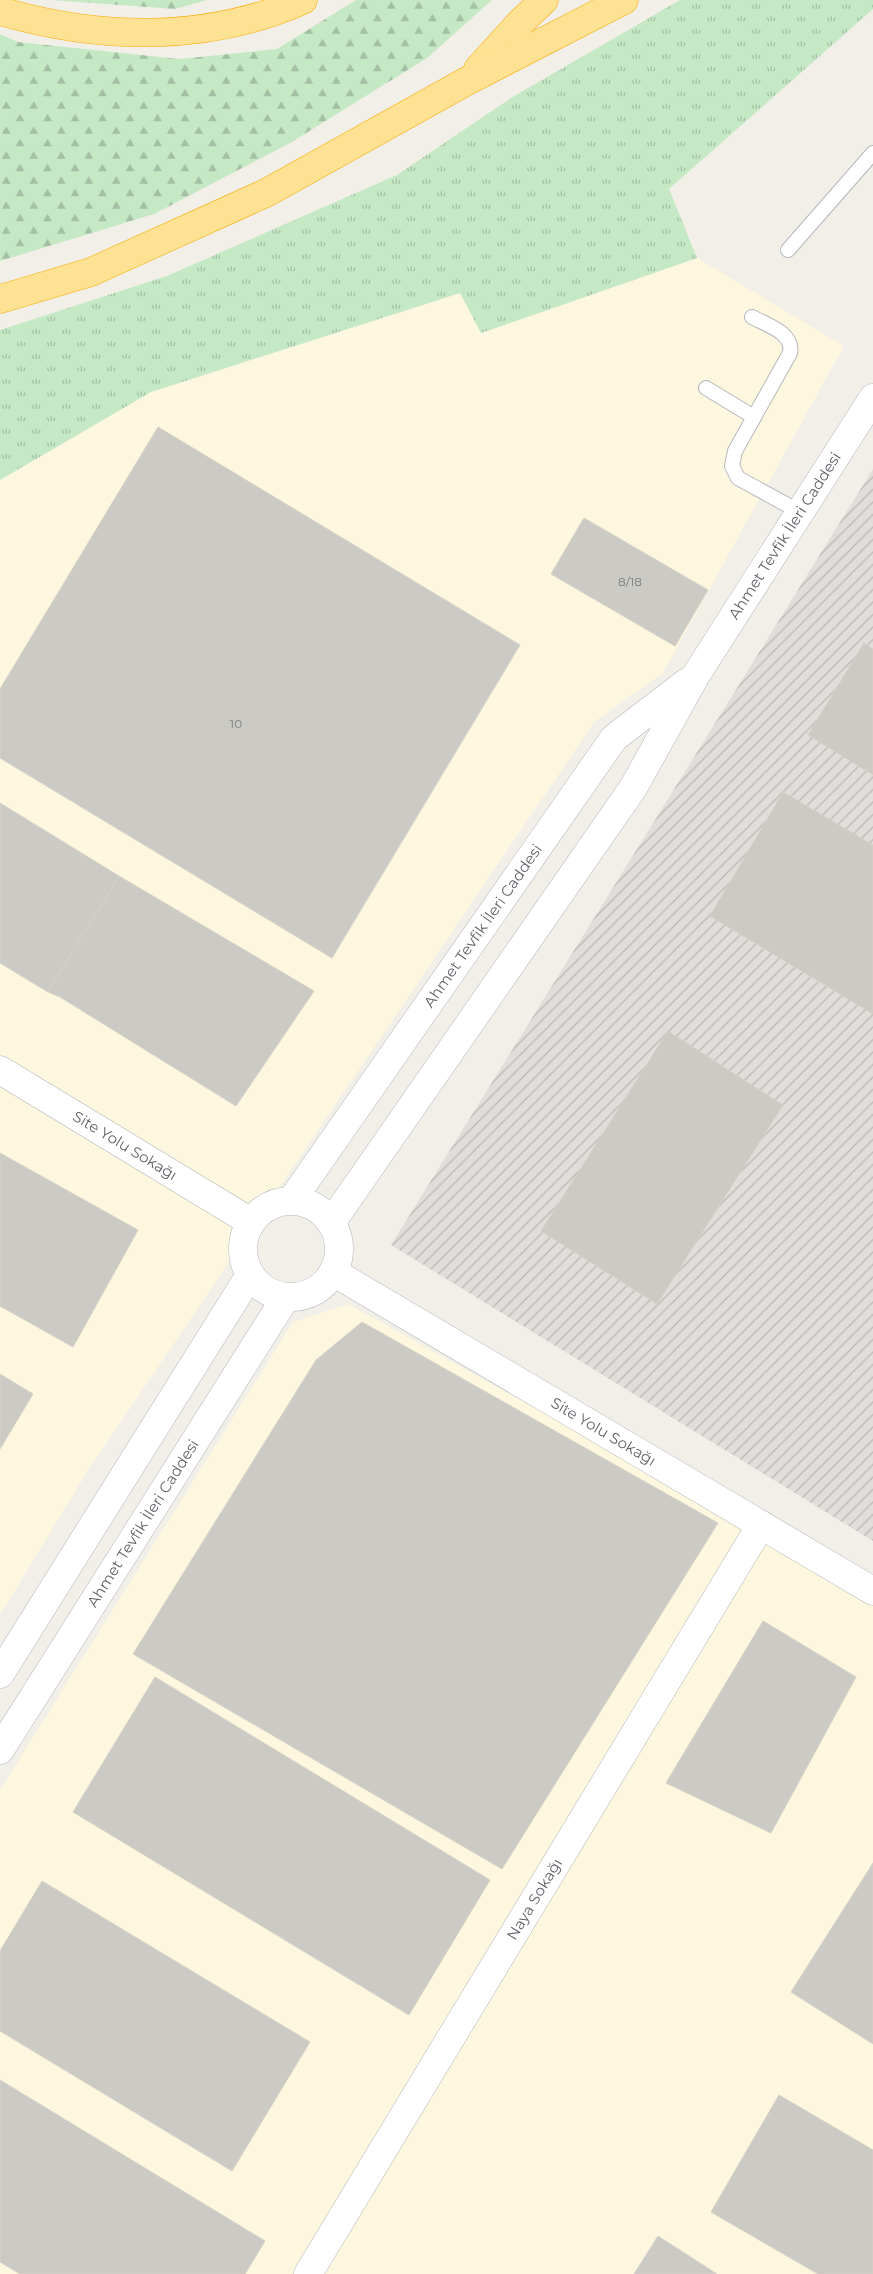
<svg xmlns="http://www.w3.org/2000/svg" width="873" height="2274" font-family="Montserrat,sans-serif">
  <style>
    .commercial { fill: #fef7e0 }
    .industrial { fill: url(#industrial-furrows) }
    .grass { fill: url(#grass-tufts) }
    .forest { fill: url(#forest-firs) }
    .building { fill: #cccac5; stroke: #d6d1c6 }
    .lines { fill: none; stroke-linecap: round; stroke-linejoin: round }
    .service-casing { stroke: #b5b8bc; stroke-width: 16 }
    .minor-casing { stroke: #b5b8bc; stroke-width: 29 }
    .tertiary-casing { stroke: #b5b8bc; stroke-width: 29 }
    .motorway-casing { stroke: #f9ab00; stroke-width: 29 }
    .service { stroke: #fff; stroke-width: 14 }
    .minor { stroke: #fff; stroke-width: 28 }
    .tertiary { stroke: #fff; stroke-width: 28 }
    .motorway { stroke: #fde293; stroke-width: 28 }
    .labels { text-anchor: middle; stroke-width: 4; stroke-linejoin: round; paint-order: stroke }
    .number-label { font-size: 12px; fill: #7a7d7f }
    .street-label { font-size: 15px; fill: #5f6368; stroke: #fff }
  </style>
  <defs>
    <pattern id="industrial-furrows" width="10" height="10" patternUnits="userSpaceOnUse" patternTransform="scale(1.25)"><rect width="10" height="10" fill="#e0deda"/><path d="M-1 1l2-2M0 10L10 0M9 11l2-2" fill="none" stroke="#b9b8b5"/></pattern>
    <pattern id="grass-tufts" width="24" height="20" patternUnits="userSpaceOnUse" patternTransform="scale(1.25)"><rect width="24" height="20" fill="#c5e8c5"/><path d="M3 7l-1-3M5 7V3M7 7l1-3M15 17l-1-3M17 17v-4M19 17l1-3" fill="none" stroke="#a3c0a4"/></pattern>
    <pattern id="forest-firs" width="22" height="20" patternUnits="userSpaceOnUse" patternTransform="scale(1.25)"><rect width="22" height="20" fill="#c5e8c5"/><path d="M5 1l3.5 6h-7zM16 11l3.5 6h-7z" fill="#a3c0a4"/></pattern>
  </defs>
  <rect width="100%" height="100%" fill="#f1efe8"/>
  <!-- commercial -->
  <g class="commercial">
    <polygon points="697,258 844,346 663,673 594,722 87,1472 0,1615 0,480 151,392 461,293 481,333"/>
    <polygon points="348,1304 873,1597 873,2274 0,2274 0,1790 293,1322"/>
  </g>
  <!-- industrial -->
  <polygon class="industrial" points="873,469 873,1541 391,1245"/>
  <!-- grass -->
  <polygon class="grass" points="680,0 873,0 873,9 669,189 697,258 481,333 460,293 151,392 0,480 0,330 167,276 397,175 511,98"/>
  <!-- forest -->
  <g class="forest">
    <polygon points="51,0 207,0 175,9"/>
    <polygon points="356,0 492,0 427,58 290,143 154,214 0,261 0,34 18,42 179,59 277,49"/>
  </g>
  <!-- building -->
  <g class="building">
    <polygon points="158,427 520,645 332,958 0,758 0,689"/>
    <polygon points="584,518 708,590 675,646 551,574"/>
    <polygon points="864,643 873,649 873,775 808,735"/>
    <polygon points="783,792 873,845 873,1014 710,916"/>
    <polygon points="0,803 119,876 48,992 0,963"/>
    <polygon points="119,876 314,991 236,1106 60,997 48,992"/>
    <polygon points="668,1031 783,1105 657,1304 541,1231"/>
    <polygon points="0,1153 138,1230 73,1347 0,1306"/>
    <polygon points="362,1322 718,1523 502,1869 133,1654 316,1360"/>
    <polygon points="0,1374 33,1394 0,1449"/>
    <polygon points="763,1621 856,1677 771,1833 666,1783"/>
    <polygon points="155,1677 490,1880 409,2015 73,1812"/>
    <polygon points="873,1863 873,2044 791,1992"/>
    <polygon points="42,1881 310,2042 232,2171 0,2031 0,1951"/>
    <polygon points="0,2080 265,2241 245,2274 20,2274 0,2262"/>
    <polygon points="779,2095 873,2150 873,2274 818,2274 711,2212"/>
    <polygon points="658,2236 717,2274 634,2274"/>
  </g>
  <g class="lines">
    <defs>
      <g id="service">
        <polyline points="788,250 873,153"/>
        <path d="M752,317C767,325 794,333 790,353L735,451L732,466L738,478L800,512"/>
        <polyline points="706,388 754,417"/>
      </g>
      <g id="minor">
        <path id="s1" d="M0,1070L251,1222"/>
        <path id="s2" d="M333,1272L873,1591"/>
        <path id="s3" d="M308,2274L761,1525"/>
      </g>
      <g id="tertiary">
        <path id="s4" d="M292,1200L614,738L687,682"/>
        <circle cx="291" cy="1249" r="48"/>
        <path id="s5" d="M331,1223L633,788L696,675L873,398"/>
        <polyline points="0,1674 250,1275"/>
        <path id="s6" d="M0,1750L286,1297"/>
      </g>
      <g id="motorway">
        <path d="M0,11C99,40 207,43 303,0"/>
        <polyline points="478,69 519,24 544,0"/>
        <polyline points="0,299 91,272 266,193 467,81 624,0"/>
      </g>
    </defs>
    <!-- service casing -->
    <use href="#service" class="service-casing"/>
    <!-- minor casing -->
    <use href="#minor" class="minor-casing"/>
    <!-- tertiary casing -->
    <use href="#tertiary" class="tertiary-casing"/>
    <!-- motorway casing -->
    <use href="#motorway" class="motorway-casing"/>
    <!-- service -->
    <use href="#service" class="service"/>
    <!-- minor -->
    <use href="#minor" class="minor"/>
    <!-- tertiary -->
    <use href="#tertiary" class="tertiary"/>
    <!-- motorway -->
    <use href="#motorway" class="motorway"/>
  </g>
  <g class="labels">
    <!-- number labels -->
    <g class="number-label">
      <text x="630" y="586">8/18</text>
      <text x="236" y="728">10</text>
    </g>
    <!-- street labels -->
    <g class="street-label">
      <text dy="5" stroke="none"><textPath href="#s5" startOffset="824">Ahmet Tevfik İleri Caddesi</textPath></text>
      <text dy="5" stroke="none"><textPath href="#s4" startOffset="334">Ahmet Tevfik İleri Caddesi</textPath></text>
      <text dy="5" stroke="none"><textPath href="#s1" startOffset="146">Site Yolu Sokağı</textPath></text>
      <text dy="5" stroke="none"><textPath href="#s2" startOffset="314">Site Yolu Sokağı</textPath></text>
      <text dy="5" stroke="none"><textPath href="#s6" startOffset="268">Ahmet Tevfik İleri Caddesi</textPath></text>
      <text dy="5" stroke="none"><textPath href="#s3" startOffset="438">Naya Sokağı</textPath></text>
    </g>
  </g>
</svg>
